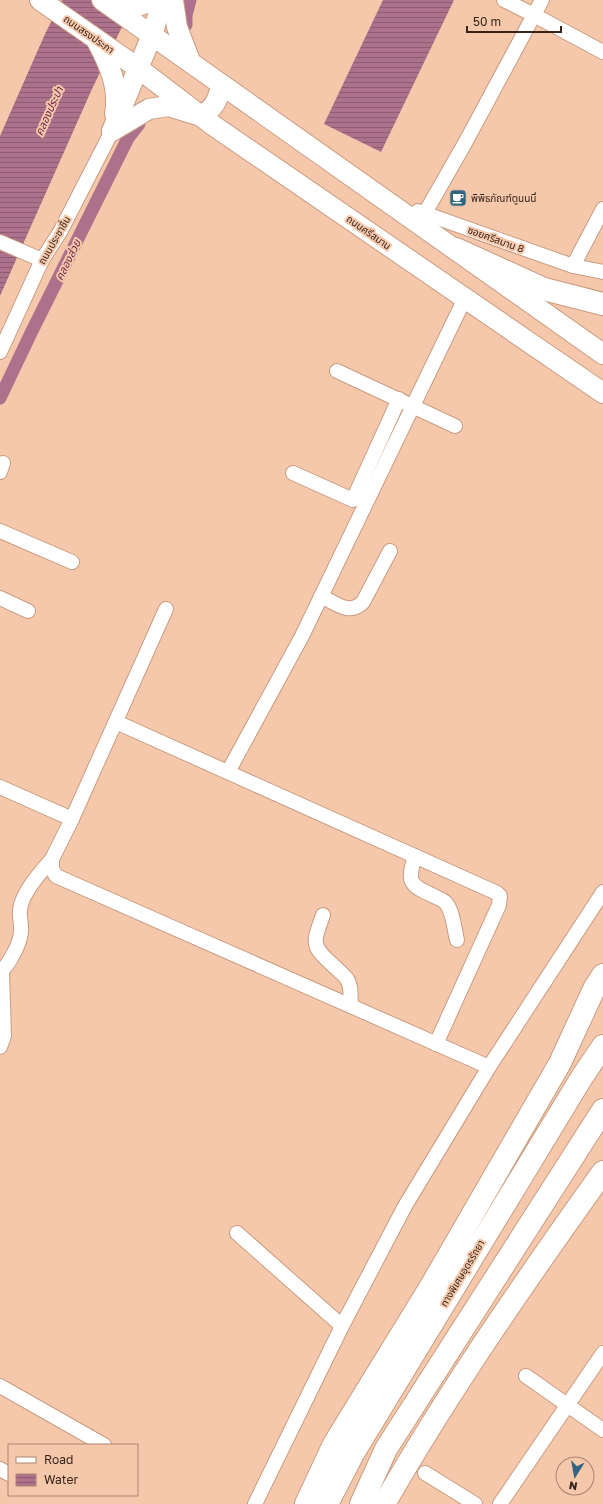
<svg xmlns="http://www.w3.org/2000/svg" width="603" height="1504" font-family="'Golos Text','Noto Sans Thai',sans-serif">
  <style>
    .water { fill: url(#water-rules) }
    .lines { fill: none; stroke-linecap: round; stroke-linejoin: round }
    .canal { stroke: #ae718b; stroke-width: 13 }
    .minor-casing { stroke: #c99c81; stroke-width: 16 }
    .secondary-casing { stroke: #c99c81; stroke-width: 22 }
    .motorway-casing { stroke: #c99c81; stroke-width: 24 }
    .minor { stroke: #fff; stroke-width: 14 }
    .secondary { stroke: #fff; stroke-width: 20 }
    .motorway { stroke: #fff; stroke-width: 22 }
    .labels { text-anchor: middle; stroke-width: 4; stroke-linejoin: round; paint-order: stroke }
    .street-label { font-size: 10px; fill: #362419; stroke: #f6c8ab }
    .poi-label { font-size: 10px; fill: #362419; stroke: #f6c8ab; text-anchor: start }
    .water-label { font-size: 11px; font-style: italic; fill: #70254a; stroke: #f6c8ab }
  </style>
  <defs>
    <pattern id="water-rules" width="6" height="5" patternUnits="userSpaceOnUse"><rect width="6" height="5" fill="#ae718b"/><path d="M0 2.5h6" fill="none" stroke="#8e5d71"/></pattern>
  </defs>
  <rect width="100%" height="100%" fill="#f6c8ab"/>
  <!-- water -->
  <g class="water">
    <polygon points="62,0 135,0 92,89 0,296 0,136 45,34"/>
    <polygon points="383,0 454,0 381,152 324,124"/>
  </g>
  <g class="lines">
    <!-- canal -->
    <g class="canal">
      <polyline points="186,25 186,15 190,0"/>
      <polyline points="0,398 31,333 128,138 139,124"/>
    </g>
    <defs>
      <g id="minor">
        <polyline points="504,0 534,15 603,52"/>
        <polyline points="418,211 573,266 603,272"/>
        <polyline points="425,213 465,143 542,0"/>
        <polyline points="0,242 42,260"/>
        <polyline points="573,266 603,209"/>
        <polyline points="0,352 42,260 60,232 112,131"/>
        <polyline points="337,371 455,426"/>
        <polyline points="0,472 3,463"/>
        <polyline points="293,473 353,500 399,399"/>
        <polyline points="0,531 72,562"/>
        <path d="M321,596C335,603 350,616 363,602L390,551"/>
        <polyline points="0,598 28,611"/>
        <polyline points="166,609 72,819 52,859 52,869 56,876 489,1067"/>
        <polyline points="116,722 497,893 500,896 499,905 436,1044"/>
        <polyline points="228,772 302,636 465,298"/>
        <polyline points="0,787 72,819"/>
        <path d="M415,856C407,882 409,885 434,896C437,898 442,899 445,902C453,910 454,928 457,940"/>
        <path d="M323,915C312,946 311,945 336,968C339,971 344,975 347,979C352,986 350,998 351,1006"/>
        <path d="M0,972C9,965 20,944 21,932C22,925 19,917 20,910C22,892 41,872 52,859"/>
        <polyline points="0,1047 4,1036 2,971"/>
        <polyline points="237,1233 342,1326"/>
        <polyline points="526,1376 603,1430"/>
        <polyline points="0,1386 104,1445"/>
        <polyline points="0,1469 9,1474"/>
        <polyline points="425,1473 475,1504"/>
        <polyline points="255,1504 342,1326 405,1206 489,1067 603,892"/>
        <polyline points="500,1504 603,1353"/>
      </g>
      <g id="secondary">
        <polyline points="40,0 138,68 214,126 603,393"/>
        <polyline points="102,0 603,354"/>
        <polyline points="173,0 177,27 190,61"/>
        <polyline points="110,3 135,7 155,0"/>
        <path d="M97,41C109,64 120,88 115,114"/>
        <polyline points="112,131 152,35 163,0"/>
        <path d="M112,131L149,109L168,106L201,116C216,107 217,100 222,85"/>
      </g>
      <g id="motorway">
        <polyline points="456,249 544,289 603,304"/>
        <polyline points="306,1504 334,1444 431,1286 560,1063 594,989 603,975"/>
        <polyline points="327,1504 354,1452 582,1077 603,1046"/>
        <polyline points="361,1504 386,1449 603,1110"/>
        <path d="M384,1504C450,1389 526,1280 603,1172"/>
      </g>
    </defs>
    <!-- minor casing -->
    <use href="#minor" class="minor-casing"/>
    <!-- secondary casing -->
    <use href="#secondary" class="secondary-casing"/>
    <!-- motorway casing -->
    <use href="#motorway" class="motorway-casing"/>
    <!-- minor -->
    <use href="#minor" class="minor"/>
    <!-- secondary -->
    <use href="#secondary" class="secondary"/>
    <!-- motorway -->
    <use href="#motorway" class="motorway"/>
  </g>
  <!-- icons -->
  <defs>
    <symbol id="cafe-square" viewBox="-11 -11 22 22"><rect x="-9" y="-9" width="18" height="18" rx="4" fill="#306681" stroke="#f6c8ab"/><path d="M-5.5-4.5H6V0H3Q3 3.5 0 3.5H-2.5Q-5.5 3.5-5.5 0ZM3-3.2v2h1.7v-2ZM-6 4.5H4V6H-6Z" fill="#fff"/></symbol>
  </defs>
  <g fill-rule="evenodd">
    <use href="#cafe-square" x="448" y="188" width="20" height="20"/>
  </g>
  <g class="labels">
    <!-- street labels -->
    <g class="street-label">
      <text transform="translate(89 34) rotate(35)" y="4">ถนนสรงประภา</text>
      <text transform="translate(369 232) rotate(35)" y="4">ถนนศรีสมาน</text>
      <text transform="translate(496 239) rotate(20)" y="4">ซอยศรีสมาน 8</text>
      <text transform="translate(54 240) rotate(-60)" y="4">ถนนประชาชื่น</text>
      <text transform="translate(462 1273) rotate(-59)" y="4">ทางพิเศษอุดรรัถยา</text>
    </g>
    <!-- poi labels -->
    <g class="poi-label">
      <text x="471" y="202">พิพิธภัณฑ์ตูนนนี่</text>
    </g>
    <!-- water labels -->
    <g class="water-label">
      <text transform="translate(49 111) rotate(-66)" y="4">คลองประปา</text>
      <text transform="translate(68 260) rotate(-64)" y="4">คลองส่วย</text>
    </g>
  </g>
  <!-- legend -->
  <rect x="8" y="1444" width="130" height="52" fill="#f6c8ab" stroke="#a98671"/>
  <rect x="16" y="1457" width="20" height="6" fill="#ffffff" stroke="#a98671"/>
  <text x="44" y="1464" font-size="12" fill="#362419">Road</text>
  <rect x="16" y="1474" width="20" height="12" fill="url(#water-rules)" stroke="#a98671"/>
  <text x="44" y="1484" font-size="12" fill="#362419">Water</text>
  <!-- north arrow -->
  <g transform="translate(575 1476) rotate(191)"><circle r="19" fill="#f6c8ab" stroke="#a98671"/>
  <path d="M0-3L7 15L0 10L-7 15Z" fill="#306681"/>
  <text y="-6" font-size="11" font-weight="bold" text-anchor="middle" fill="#362419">N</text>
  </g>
  <!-- scale -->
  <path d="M467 26v6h94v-6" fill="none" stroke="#362419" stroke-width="2"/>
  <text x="473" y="26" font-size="12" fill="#362419" stroke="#f6c8ab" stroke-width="3" paint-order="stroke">50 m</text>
</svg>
